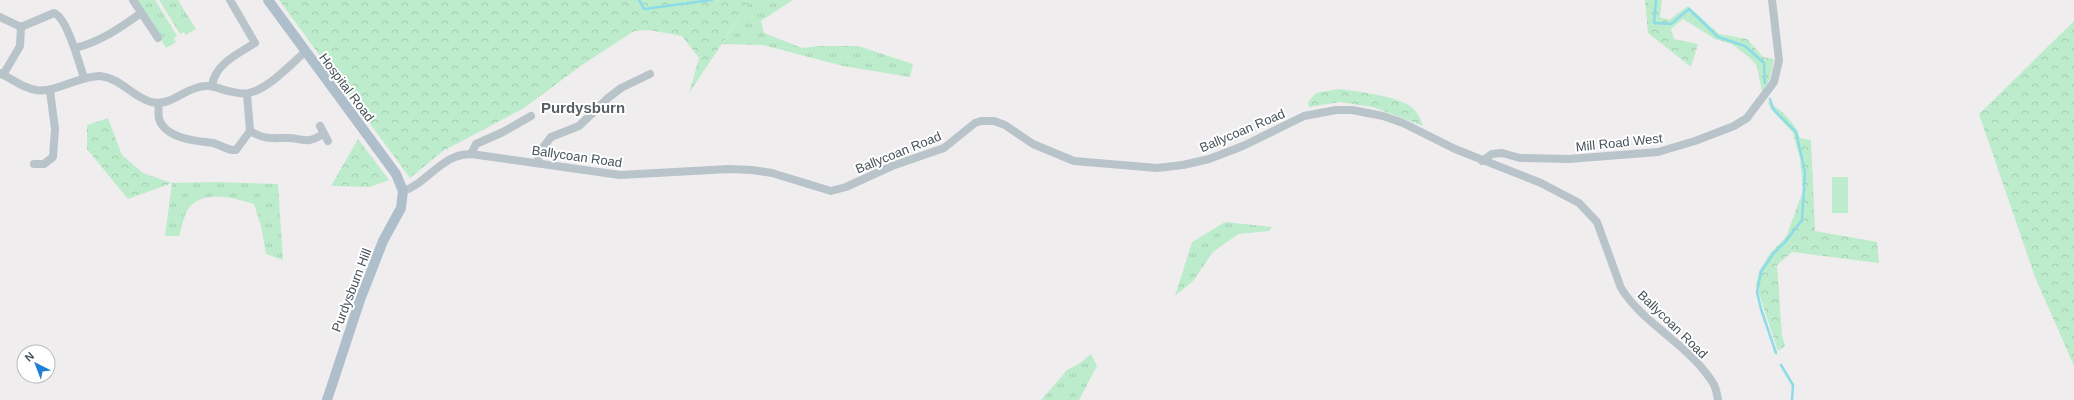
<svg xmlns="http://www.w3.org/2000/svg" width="2074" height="400" font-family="Helvetica,sans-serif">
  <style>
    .grass { fill: url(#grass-tufts) }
    .forest { fill: url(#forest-crowns) }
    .garden { fill: #bdeccc }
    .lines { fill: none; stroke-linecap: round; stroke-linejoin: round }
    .stream { stroke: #8cdce8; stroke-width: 2.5 }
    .minor { stroke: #b9c3ca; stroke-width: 8 }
    .major { stroke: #aebfcb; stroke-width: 10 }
    .labels { text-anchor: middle; stroke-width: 4; stroke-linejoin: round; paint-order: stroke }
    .street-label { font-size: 13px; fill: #47525a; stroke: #fff }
    .quarter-label { font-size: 15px; font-weight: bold; fill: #5a5f62; stroke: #fff }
  </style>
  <defs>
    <pattern id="grass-tufts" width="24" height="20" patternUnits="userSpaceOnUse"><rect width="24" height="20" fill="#bdeccc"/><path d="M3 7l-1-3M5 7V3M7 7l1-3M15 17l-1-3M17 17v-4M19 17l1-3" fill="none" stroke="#a4ccb1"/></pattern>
    <pattern id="forest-crowns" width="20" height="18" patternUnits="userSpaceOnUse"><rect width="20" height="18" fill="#bdeccc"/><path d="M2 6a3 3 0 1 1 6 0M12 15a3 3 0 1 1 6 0" fill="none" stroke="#a4ccb1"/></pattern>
  </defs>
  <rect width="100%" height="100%" fill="#f0edee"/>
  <!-- grass -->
  <g class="grass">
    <polygon points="137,0 155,0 177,36 174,38 176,42 166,48"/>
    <polygon points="159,0 178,0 196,29 186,35 184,32 180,34"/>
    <polygon points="751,0 793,0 761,21 764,33 802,48 820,46 858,46 913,64 910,77 843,66 763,45 722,44"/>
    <path d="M217,182L278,184L283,260L266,254L261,226L254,204C233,198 201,188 187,211C183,218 182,228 179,236H165L172,183Z"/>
    <polygon points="1225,222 1272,227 1269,231 1238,234 1213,252 1193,281 1175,296 1192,242"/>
    <polygon points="1091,354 1097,366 1079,400 1041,400 1067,370 1080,363"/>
  </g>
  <!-- forest -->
  <g class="forest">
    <polygon points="279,0 751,0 689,93 699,58 682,36 649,30 634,31 582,65 524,108 443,151 410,178"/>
    <polygon points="1645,0 1662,0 1660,17 1669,20 1688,6 1719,34 1747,39 1763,57 1774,59 1770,79 1762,92 1757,66 1750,58 1732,44 1715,39 1683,19 1671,29 1674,39 1698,44 1691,67 1648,33"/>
    <polygon points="2074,21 2074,366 2035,277 1979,114"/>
    <path d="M1339,89C1360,92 1388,95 1407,104C1415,108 1421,118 1423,126L1373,107L1340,102L1309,107L1308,102L1316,93Z"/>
    <path d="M1767,101C1779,108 1796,123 1800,138L1811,140L1815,231L1877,242L1879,263L1792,252L1777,265L1782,335L1785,346L1778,351L1756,285L1759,271L1771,252L1786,237L1803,191L1800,159L1793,133L1771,109Z"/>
    <polygon points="108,118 122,155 143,173 172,183 128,199 87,149 87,125"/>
    <polygon points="358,139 389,180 370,187 331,186"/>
  </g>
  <!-- garden -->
  <rect class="garden" x="1832" y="177" width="16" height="36"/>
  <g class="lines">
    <!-- stream -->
    <g class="stream">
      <polyline points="639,0 644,9 712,0"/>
      <polyline points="1656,0 1654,23 1671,24 1689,9 1718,37 1745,46 1764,63 1765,83"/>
      <polyline points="1770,99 1773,109 1796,132 1805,172 1802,220 1786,241 1773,254 1761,272 1757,292 1761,309 1776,353"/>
      <polyline points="1781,365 1793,385 1792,400"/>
    </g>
    <!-- minor -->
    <g class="minor">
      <polyline points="133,0 158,38"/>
      <polyline points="0,17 21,27"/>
      <path d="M75,48C100,42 120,28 141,13"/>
      <path d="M0,73C31,90 35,97 70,83C79,80 90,76 100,76C121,78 132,97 151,102C170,106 179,93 196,88C208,83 216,88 228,91C234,92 243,95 249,93C268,89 290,65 305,52"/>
      <path d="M3,75L20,46L21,27L54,13C67,17 80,66 84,78"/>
      <path d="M212,85C216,63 238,54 255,43L230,0"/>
      <path d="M158,103C159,108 158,114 159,119C166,139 196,141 213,143C222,145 227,151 236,150L250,131L247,94"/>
      <polyline points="320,126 328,141"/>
      <path d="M250,131C266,140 270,138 287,138C304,138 306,145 323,134"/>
      <polyline points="471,154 476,144 503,132 531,116"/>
      <polyline points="1482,161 1492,154 1502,153 1520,158 1569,159 1658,152 1695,141 1734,126 1747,118 1774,82 1779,60 1772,0"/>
      <polyline points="537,163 541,150 551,137 579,126 608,98 621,88 650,74"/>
      <polyline points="34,164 44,164 53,157 55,129 50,91"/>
      <path d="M403,191C423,185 436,164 455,157C460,155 466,154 471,154L620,175L729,169L752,170L772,173L831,191L846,187L892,166L944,148L975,123L981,121H994L1005,125L1033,144L1074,161L1157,168L1183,165L1209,159L1243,146L1304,116L1336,110H1352L1383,116L1403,123L1455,149L1541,183L1579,203L1597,222L1621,288C1644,325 1689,344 1713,383C1716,387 1717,395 1718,400"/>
    </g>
    <!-- major -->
    <polyline class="major" points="268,0 396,174 403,191 401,208 383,241 360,300 327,400"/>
  </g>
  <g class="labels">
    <!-- street labels -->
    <g class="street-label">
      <text transform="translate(347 87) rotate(53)" y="5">Hospital Road</text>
      <text transform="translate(1242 130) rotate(-23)" y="5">Ballycoan Road</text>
      <text transform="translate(1619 142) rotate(-6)" y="5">Mill Road West</text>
      <text transform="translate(898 152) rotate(-22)" y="5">Ballycoan Road</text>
      <text transform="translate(577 156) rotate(8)" y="5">Ballycoan Road</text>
      <text transform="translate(351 290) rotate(-69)" y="5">Purdysburn Hill</text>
      <text transform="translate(1673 324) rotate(44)" y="5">Ballycoan Road</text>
    </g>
    <!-- quarter labels -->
    <g class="quarter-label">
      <text x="583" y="113">Purdysburn</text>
    </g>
  </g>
  <!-- north arrow -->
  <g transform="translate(36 364) rotate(318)"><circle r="19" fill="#ffffff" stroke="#b5babd"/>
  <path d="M0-3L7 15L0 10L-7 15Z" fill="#217fd7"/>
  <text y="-6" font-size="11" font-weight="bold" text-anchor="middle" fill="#47525a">N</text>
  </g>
</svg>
